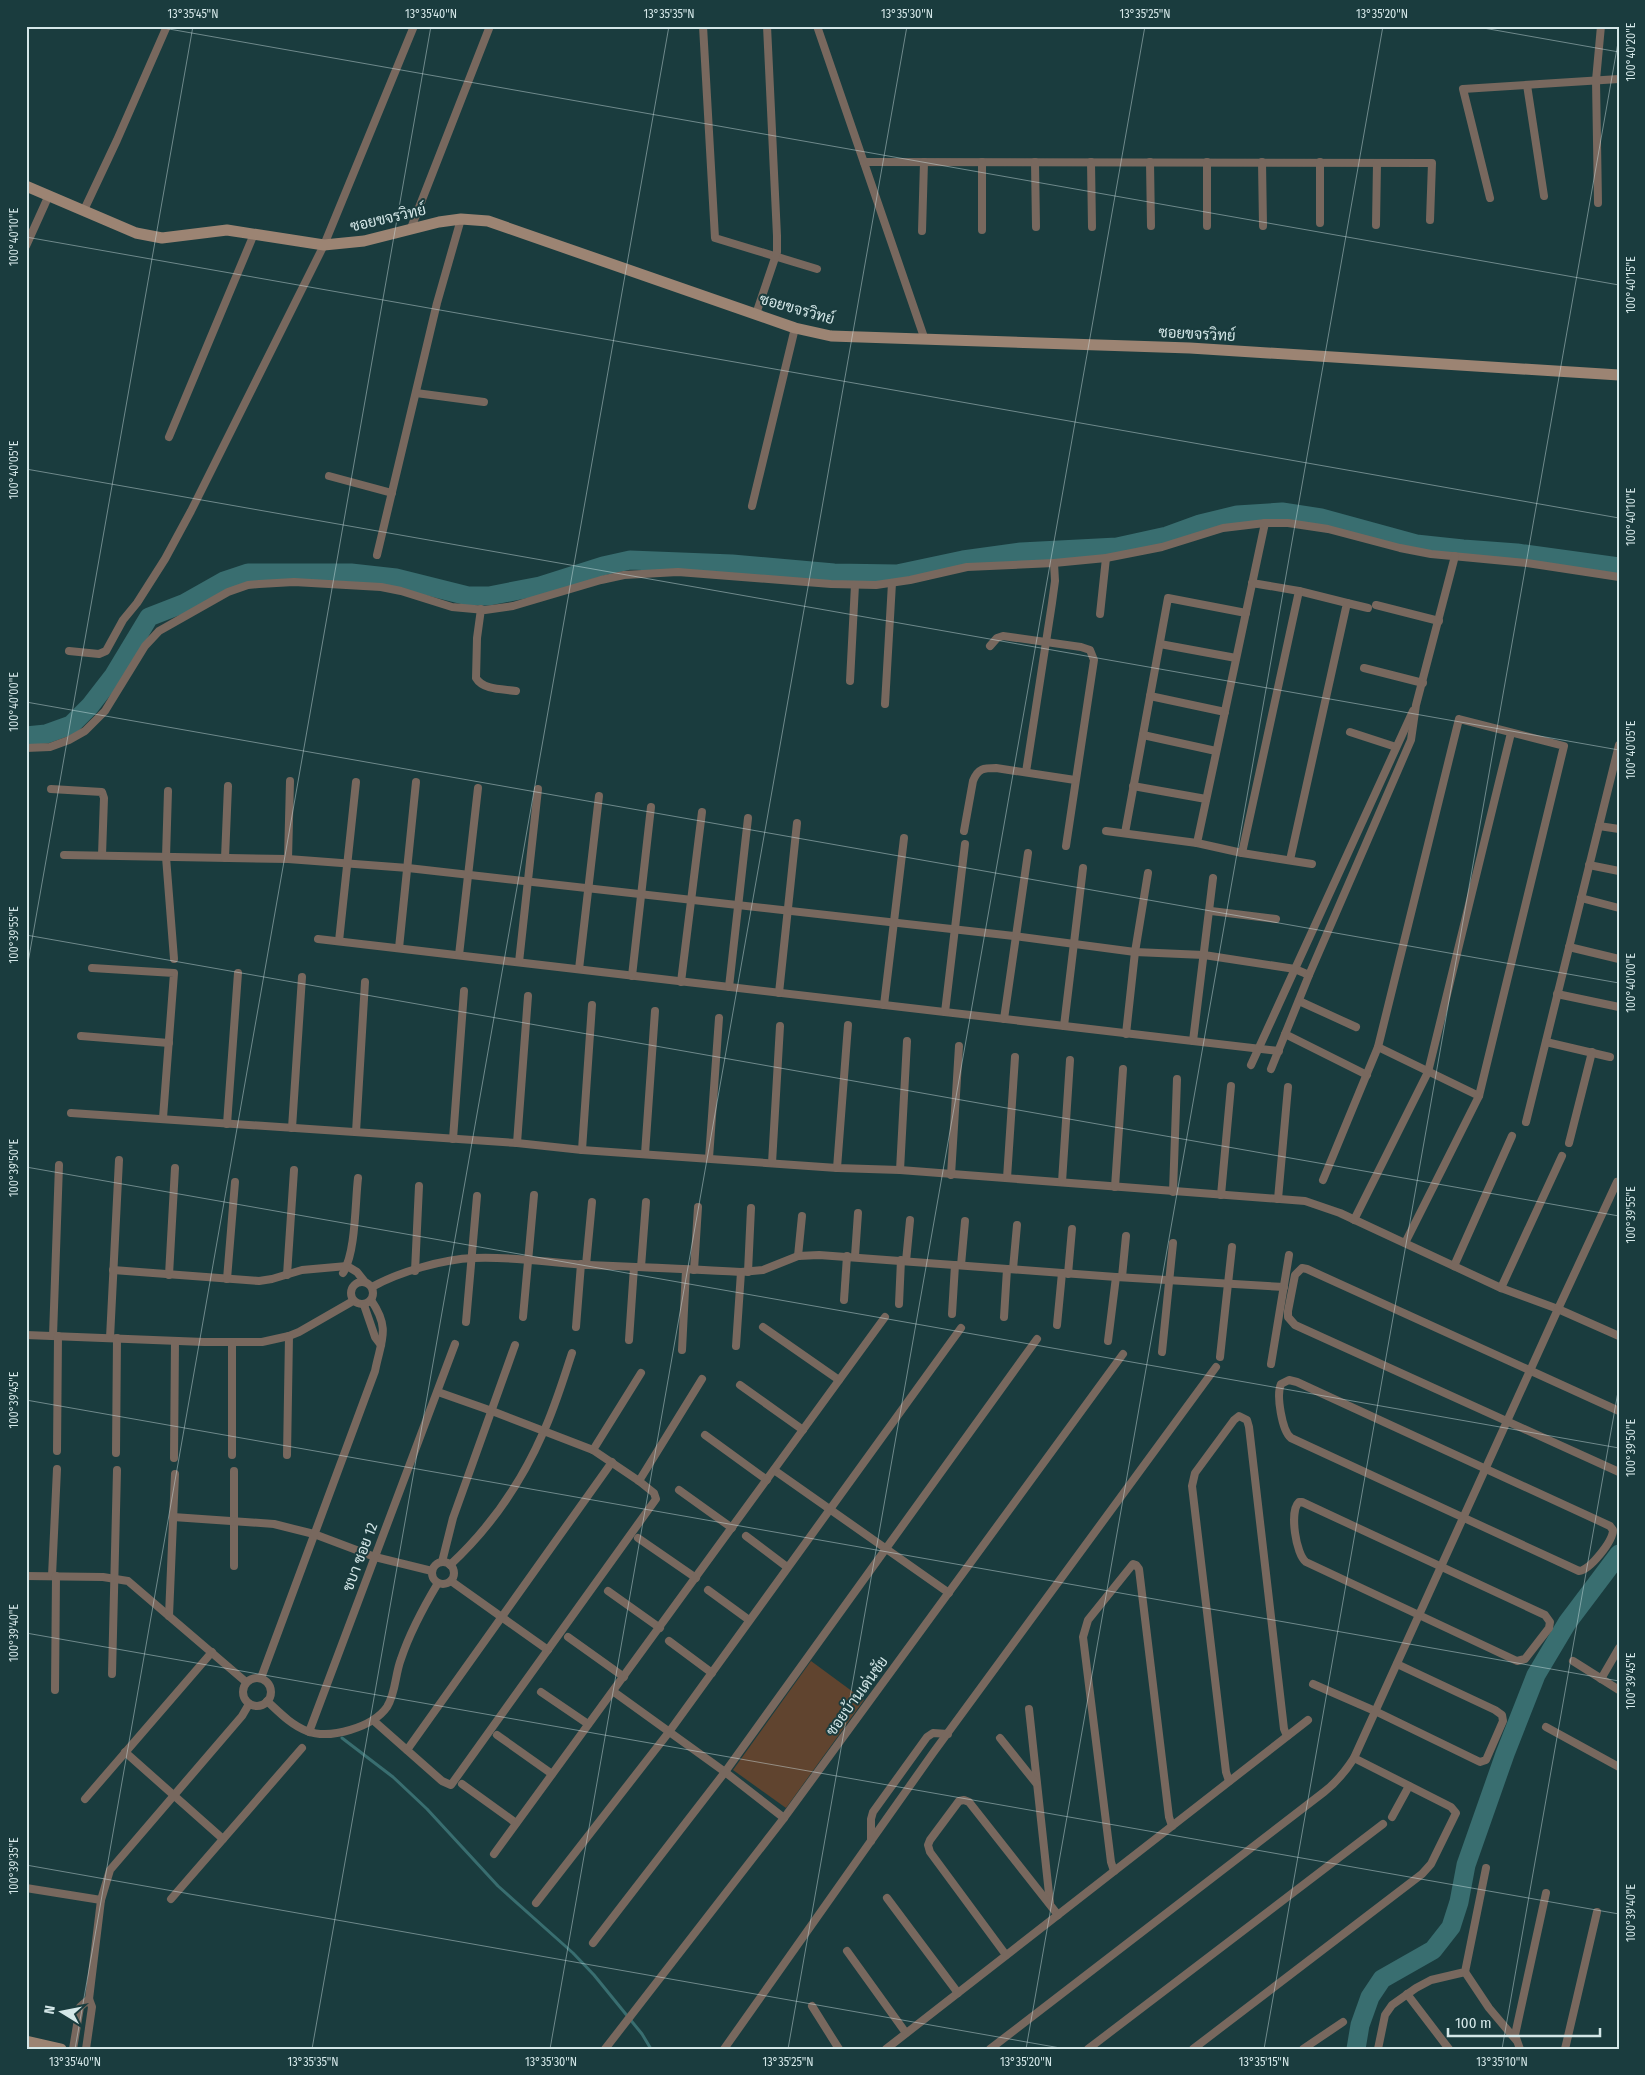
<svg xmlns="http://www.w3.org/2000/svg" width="1645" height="2075" font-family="'Fira Sans Condensed',Sarabun,sans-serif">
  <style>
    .green { fill: #60442f }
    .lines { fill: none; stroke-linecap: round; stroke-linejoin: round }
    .stream { stroke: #396e70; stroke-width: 3 }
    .river { stroke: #396e70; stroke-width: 19 }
    .street { stroke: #78685e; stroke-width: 8 }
    .secondary { stroke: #9c8473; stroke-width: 11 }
    .ticks { fill: none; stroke: #d4e7e8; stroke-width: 1; stroke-opacity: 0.45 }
    .labels { text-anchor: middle; stroke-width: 4; stroke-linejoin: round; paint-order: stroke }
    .street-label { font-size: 15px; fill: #d4e7e8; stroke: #1a3c3e }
    .neatline { fill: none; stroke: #d4e7e8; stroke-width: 2 }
    .ticks-label { font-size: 12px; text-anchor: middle; fill: #d4e7e8 }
  </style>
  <rect width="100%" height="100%" fill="#1a3c3e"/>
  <!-- green -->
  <polygon class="green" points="811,1661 864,1700 786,1808 733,1770"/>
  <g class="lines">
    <!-- stream -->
    <polyline class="stream" points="342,1738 393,1777 427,1809 498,1886 573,1953 594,1975 642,2034 651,2049"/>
    <!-- river -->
    <g class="river">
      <polyline points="26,736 46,734 71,725 90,706 114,675 149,617 185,603 224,581 248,573 351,573 396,578 468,596 489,596 540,586 603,566 630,560 732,564 834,573 897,574 963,560 1021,552 1117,547 1167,536 1200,524 1237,515 1282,512 1321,518 1416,544 1463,549 1517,553 1619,567"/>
      <polyline points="1356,2049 1360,2025 1370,1997 1382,1979 1433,1950 1451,1927 1459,1902 1466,1865 1505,1754 1536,1675 1567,1623 1619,1554"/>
    </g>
    <!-- street -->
    <g class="street">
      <polyline points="703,26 715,238 817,269"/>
      <polyline points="817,26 925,340"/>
      <polyline points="1527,85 1544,196"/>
      <polyline points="864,162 1432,163 1430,220"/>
      <polyline points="982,162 982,230"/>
      <polyline points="1035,162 1036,227"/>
      <polyline points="1091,162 1092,227"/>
      <polyline points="1150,162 1151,226"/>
      <polyline points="1262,162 1263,226"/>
      <polyline points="1490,198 1463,89 1619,79"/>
      <polyline points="1598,203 1596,80 1601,26"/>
      <polyline points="84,210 117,140 167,26"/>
      <polyline points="1320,223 1320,162"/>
      <polyline points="1376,225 1377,163"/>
      <polyline points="1207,226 1207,162"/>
      <polyline points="411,228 490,26"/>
      <polyline points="922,231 924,162"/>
      <polyline points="26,246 49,195"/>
      <polyline points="756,314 777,252 777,236 767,26"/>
      <polyline points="416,393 484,402"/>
      <polyline points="169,437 254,234"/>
      <polyline points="329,476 392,493"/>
      <polyline points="752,506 795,328"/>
      <polyline points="1265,523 1197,843 1242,853 1312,864"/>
      <polyline points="377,555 437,303 461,219"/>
      <polyline points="1252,583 1299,591 1347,603 1290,860"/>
      <polyline points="1347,603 1368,608"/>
      <polyline points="1376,605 1439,621"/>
      <path d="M481,609L477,638L476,678C483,690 502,689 516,691"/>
      <polyline points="1100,614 1106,558"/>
      <polyline points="1160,644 1236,658"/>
      <polyline points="990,646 997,638 1003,636 1081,647 1090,650 1094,660 1066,846"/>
      <polyline points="69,651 99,654 106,651 123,620 137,603 165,559 191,511 324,245 414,26"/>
      <polyline points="1364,668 1423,683"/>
      <polyline points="850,681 855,585"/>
      <polyline points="1150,696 1225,712"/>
      <polyline points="885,704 892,583"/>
      <polyline points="1350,732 1396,747"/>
      <polyline points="1143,735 1216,751"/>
      <polyline points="26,748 50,747 69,740 85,731 105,711 145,646 159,631 228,592 248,585 259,584 294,582 381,587 401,591 452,607 485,610 513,606 601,580 624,575 678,572 831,584 876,585 910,580 967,567 1054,563 1106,558 1162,547 1223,528 1265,523 1288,523 1328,529 1400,548 1431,554 1527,563 1619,577"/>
      <polyline points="1026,772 1052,603 1055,581 1054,563"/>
      <polyline points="1133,786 1206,799"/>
      <polyline points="51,789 102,792 104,798 102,855"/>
      <polyline points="168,791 166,857 174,959"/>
      <polyline points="1599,826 1619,829"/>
      <path d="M964,831L973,781C978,768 984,768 996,768L1075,780"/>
      <polyline points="1106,831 1197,843"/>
      <polyline points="1125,833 1168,598 1246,613"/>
      <polyline points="1242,853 1299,591"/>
      <polyline points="64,855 288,859 408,868 1014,936 1135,952 1204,955 1295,969 1309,975"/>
      <polyline points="225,858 228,786"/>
      <polyline points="288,859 290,781"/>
      <polyline points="1589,865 1619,871"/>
      <polyline points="1581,898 1619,908"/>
      <polyline points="1211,911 1276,919"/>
      <polyline points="318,939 1279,1051"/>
      <polyline points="339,941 356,782"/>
      <polyline points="1569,947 1619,959"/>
      <polyline points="399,948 416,782"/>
      <polyline points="459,955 478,788"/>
      <polyline points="519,962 538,789"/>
      <polyline points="92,968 174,973 163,1118"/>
      <polyline points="579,969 599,796"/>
      <polyline points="632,976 651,807"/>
      <polyline points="681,982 702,812"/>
      <polyline points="729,987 748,818"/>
      <polyline points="779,993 797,823"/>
      <polyline points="1557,994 1619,1007"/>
      <polyline points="1299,1001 1356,1027"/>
      <polyline points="884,1005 904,838"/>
      <polyline points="945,1012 965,844"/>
      <polyline points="1004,1019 1028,853"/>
      <polyline points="1064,1026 1083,868"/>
      <polyline points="1126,1034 1135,952 1148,873"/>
      <polyline points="1285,1034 1367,1075"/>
      <polyline points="81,1036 169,1043"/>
      <polyline points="1193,1041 1213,878"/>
      <polyline points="1546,1042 1610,1057"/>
      <polyline points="1378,1047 1479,1096"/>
      <polyline points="1251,1065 1413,711"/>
      <polyline points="1271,1069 1309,975 1411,740 1416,705 1455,556"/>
      <polyline points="71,1113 517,1143 582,1150 837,1168 900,1170 1305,1201 1340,1213 1501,1288 1558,1309 1619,1336"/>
      <polyline points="1526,1122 1619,745"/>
      <polyline points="227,1124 238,973"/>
      <polyline points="292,1128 302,977"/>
      <polyline points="356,1132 365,982"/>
      <polyline points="453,1139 464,991"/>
      <polyline points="517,1143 528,996"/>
      <polyline points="1569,1143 1592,1052"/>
      <polyline points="582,1150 592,1005"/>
      <polyline points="645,1154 655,1011"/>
      <polyline points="709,1158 719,1018"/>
      <polyline points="772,1163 780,1026"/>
      <polyline points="837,1168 848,1025"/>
      <polyline points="900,1170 907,1041"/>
      <polyline points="951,1175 959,1046"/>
      <polyline points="1007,1178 1015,1057"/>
      <polyline points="1323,1180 1378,1047 1459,719 1564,746 1479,1096 1405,1243"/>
      <polyline points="1062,1182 1070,1060"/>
      <polyline points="1115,1187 1123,1069"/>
      <polyline points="1173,1192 1177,1079"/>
      <polyline points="1221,1195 1231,1086"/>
      <polyline points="1278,1199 1288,1087"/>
      <polyline points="1354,1220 1428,1072 1511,733"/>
      <polyline points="798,1256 802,1216"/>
      <polyline points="855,1256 858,1213"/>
      <polyline points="906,1261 910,1220"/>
      <polyline points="586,1265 592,1202"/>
      <polyline points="961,1265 965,1221"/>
      <polyline points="1454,1266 1512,1136"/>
      <polyline points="641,1267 646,1202"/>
      <polyline points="1013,1269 1017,1225"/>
      <polyline points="113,1270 259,1281 272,1279 302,1270 347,1266 357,1272 365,1282"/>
      <polyline points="694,1270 698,1207"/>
      <polyline points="415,1271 419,1186"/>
      <polyline points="748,1272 751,1208"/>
      <path d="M343,1273C356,1252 355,1203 358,1178"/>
      <polyline points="1068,1274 1072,1229"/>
      <polyline points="169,1275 175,1168"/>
      <polyline points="287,1275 294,1170"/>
      <polyline points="1122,1277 1126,1236"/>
      <polyline points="227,1279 235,1182"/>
      <circle cx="362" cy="1293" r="11"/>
      <path d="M372,1287C399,1272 443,1259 474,1258C512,1256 550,1263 588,1265C639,1267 690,1269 741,1272L763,1270L798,1256L819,1255L1116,1277L1284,1287"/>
      <polyline points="1501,1288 1562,1156"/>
      <polyline points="844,1300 847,1256"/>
      <polyline points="899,1304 901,1260"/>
      <polyline points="364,1305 375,1337 381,1345"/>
      <polyline points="952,1314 955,1265"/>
      <polyline points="523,1317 534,1195"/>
      <polyline points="1004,1317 1007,1269"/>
      <polyline points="466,1322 477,1196"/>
      <polyline points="1057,1325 1062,1273"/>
      <polyline points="576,1327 581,1264"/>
      <polyline points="763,1327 839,1380"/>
      <polyline points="26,1335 204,1342 262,1342 289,1336 299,1332 353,1301"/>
      <polyline points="53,1336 59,1165"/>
      <polyline points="110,1338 119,1160"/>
      <polyline points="629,1340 634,1267"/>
      <polyline points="1108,1341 1116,1277"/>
      <polyline points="232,1343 232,1455"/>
      <polyline points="736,1346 741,1272"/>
      <polyline points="682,1350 686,1270"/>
      <polyline points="1162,1352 1173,1243"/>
      <polyline points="1220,1357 1232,1247"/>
      <polyline points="1271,1364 1289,1255"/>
      <path d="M1289,1380L1297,1382L1610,1526L1613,1530C1613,1541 1590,1570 1579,1571L1291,1438C1282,1431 1276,1395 1281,1384Z"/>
      <polyline points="740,1385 803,1430"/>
      <polyline points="1619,1411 1307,1269 1302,1268 1295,1275 1288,1311 1288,1317 1295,1325 1619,1472"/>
      <polyline points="705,1435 767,1480"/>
      <polyline points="593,1450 641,1373"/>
      <polyline points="57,1451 58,1336"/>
      <polyline points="116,1453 117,1338"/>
      <polyline points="287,1455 289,1336"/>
      <polyline points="174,1458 175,1341"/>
      <polyline points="774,1470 949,1593"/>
      <polyline points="234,1471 234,1566"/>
      <polyline points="639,1481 702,1379"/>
      <polyline points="679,1490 732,1528"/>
      <path d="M1299,1502H1302L1545,1615L1550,1622L1549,1628L1525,1659L1517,1661L1306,1562C1296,1555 1289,1511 1299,1502Z"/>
      <polyline points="173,1517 274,1524 314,1534 375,1557 432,1571"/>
      <polyline points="746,1536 787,1567"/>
      <polyline points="638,1538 696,1578"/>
      <circle cx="443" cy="1573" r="11"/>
      <polyline points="442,1562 453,1518 515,1345"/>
      <path d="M450,1565C490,1528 521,1483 543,1433C555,1407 563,1380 572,1353"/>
      <polyline points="26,1576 103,1577 128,1581 246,1682"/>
      <polyline points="52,1576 57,1469"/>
      <polyline points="451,1581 548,1650"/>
      <polyline points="708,1590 749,1620"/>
      <polyline points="608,1591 660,1628"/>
      <polyline points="169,1616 175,1474"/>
      <polyline points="568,1637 624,1677"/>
      <polyline points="669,1641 712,1673"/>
      <polyline points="1573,1661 1619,1690"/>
      <polyline points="112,1674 117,1470"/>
      <path d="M261,1678L375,1371C381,1340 391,1329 371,1300"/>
      <circle cx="257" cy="1692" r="14"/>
      <polyline points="1601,1679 1619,1648"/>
      <polyline points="1313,1684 1375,1711 1480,1762 1486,1760 1503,1721 1502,1715 1495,1710 1397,1664"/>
      <polyline points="55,1690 56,1576"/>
      <polyline points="541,1692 588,1724"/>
      <polyline points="614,1692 725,1772 784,1818"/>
      <path d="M267,1701C279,1712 291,1725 307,1731C330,1740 373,1727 387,1707C396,1693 395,1674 401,1659C410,1632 423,1608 438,1583"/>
      <polyline points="1029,1709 1050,1903"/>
      <polyline points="374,1721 442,1781 451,1785 656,1499 654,1493 639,1481 593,1450 492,1411 438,1392"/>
      <polyline points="1546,1727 1619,1767"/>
      <polyline points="309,1732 455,1344"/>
      <polyline points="497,1735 552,1774"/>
      <polyline points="1000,1738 1036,1783"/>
      <polyline points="407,1750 612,1462"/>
      <polyline points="125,1752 223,1839"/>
      <polyline points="1229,1781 1226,1772 1192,1486 1195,1473 1234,1420 1239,1416 1247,1420 1249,1427 1284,1729 1287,1736"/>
      <polyline points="462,1784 516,1823"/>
      <polyline points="85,1799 212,1652"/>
      <polyline points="1392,1817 1409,1786"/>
      <polyline points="871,1841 871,1819 873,1812 927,1737 933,1733 948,1734"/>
      <polyline points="494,1854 885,1317"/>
      <polyline points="1114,1871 1111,1862 1083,1637 1088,1620 1133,1564 1136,1565 1139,1569 1169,1817 1172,1826"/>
      <polyline points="26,1888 101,1900"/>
      <polyline points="887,1898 958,1993"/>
      <polyline points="171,1899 302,1748"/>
      <polyline points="536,1903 669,1732 961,1328"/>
      <polyline points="593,1943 725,1772 1037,1339"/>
      <polyline points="847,1951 906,2033"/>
      <polyline points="1006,1955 930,1852 928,1845 930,1840 959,1801 964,1800 969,1802 1058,1915"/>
      <polyline points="1465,1972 1489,2008 1516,2040"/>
      <polyline points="1407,1994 1449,2049"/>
      <polyline points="812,2006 839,2049"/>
      <polyline points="73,2049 80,2007 89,1999"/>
      <polyline points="86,2049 92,2007 89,1999 101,1900 110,1870 242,1716 249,1704"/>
      <polyline points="605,2049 784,1818 1123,1354"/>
      <polyline points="724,2049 933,1753 1216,1367"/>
      <polyline points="886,2049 1308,1720"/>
      <path d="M990,2049L1324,1792C1337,1782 1345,1772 1354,1758L1558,1309L1617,1182"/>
      <polyline points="1088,2049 1383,1824"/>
      <polyline points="1193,2049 1422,1874 1431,1864 1456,1813 1451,1807 1354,1758"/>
      <polyline points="1303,2049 1343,2022"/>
      <polyline points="1378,2049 1385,2015 1392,2005 1416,1988 1431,1980 1465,1972 1486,1868"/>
      <polyline points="1520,2049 1515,2035 1546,1893"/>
      <polyline points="1565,2049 1597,1912"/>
    </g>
    <!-- secondary -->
    <g class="secondary">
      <polyline points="26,186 136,233 162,238 227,230 324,245 364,241 439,222 461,219 488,221 795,328 831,336 1190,348 1619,375"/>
      <polyline points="26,2041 61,2049"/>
    </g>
  </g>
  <!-- ticks -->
  <path class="ticks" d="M152,26L1619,285M1472,26L1619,52M26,237L1619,518M26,469L1619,750M26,702L1619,983M26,935L1619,1216M26,974L193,26M26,1167L1619,1448M26,1400L1619,1681M26,1633L1619,1914M26,1865L1066,2049M75,2049L431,26M312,2049L669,26M550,2049L907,26M788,2049L1145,26M1026,2049L1383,26M1264,2049L1619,37M1502,2049L1619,1386"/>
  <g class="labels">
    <!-- street labels -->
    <g class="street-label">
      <text transform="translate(388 218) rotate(-13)" y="5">ซอยขจรวิทย์</text>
      <text transform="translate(797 309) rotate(16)" y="5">ซอยขจรวิทย์</text>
      <text transform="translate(1197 334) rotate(3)" y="5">ซอยขจรวิทย์</text>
      <text transform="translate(360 1557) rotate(-69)" y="5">ชบา ซอย 12</text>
      <text transform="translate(857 1696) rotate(-54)" y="5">ซอยบ้านเด่นชัย</text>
    </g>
  </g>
  <!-- border -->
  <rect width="1645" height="2075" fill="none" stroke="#1a3c3e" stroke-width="55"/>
  <!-- north arrow -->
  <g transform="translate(62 2012) rotate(280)" stroke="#1a3c3e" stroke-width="4" paint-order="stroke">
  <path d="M0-4L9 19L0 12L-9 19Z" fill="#d4e7e8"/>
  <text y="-8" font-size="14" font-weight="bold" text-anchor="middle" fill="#d4e7e8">N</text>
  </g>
  <!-- scale -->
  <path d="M1448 2028v8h152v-8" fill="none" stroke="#d4e7e8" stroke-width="2.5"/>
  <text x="1455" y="2028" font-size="15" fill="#d4e7e8" stroke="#1a3c3e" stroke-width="4" paint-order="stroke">100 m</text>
  <rect x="28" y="28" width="1590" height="2020" class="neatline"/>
  <g class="ticks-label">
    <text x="193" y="18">13°35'45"N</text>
    <text x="431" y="18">13°35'40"N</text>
    <text x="669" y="18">13°35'35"N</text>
    <text x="907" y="18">13°35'30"N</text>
    <text x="1145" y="18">13°35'25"N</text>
    <text x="1382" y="18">13°35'20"N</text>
    <text transform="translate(1631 52) rotate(-90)" y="4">100°40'20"E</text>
    <text transform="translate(14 237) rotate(-90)" y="4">100°40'10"E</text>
    <text transform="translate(1631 285) rotate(-90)" y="4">100°40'15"E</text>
    <text transform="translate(14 470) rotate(-90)" y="4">100°40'05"E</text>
    <text transform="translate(1631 517) rotate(-90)" y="4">100°40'10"E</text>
    <text transform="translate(14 702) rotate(-90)" y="4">100°40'00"E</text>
    <text transform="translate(1631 750) rotate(-90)" y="4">100°40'05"E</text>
    <text transform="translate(14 935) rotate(-90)" y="4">100°39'55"E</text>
    <text transform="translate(1631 983) rotate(-90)" y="4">100°40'00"E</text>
    <text transform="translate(14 1168) rotate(-90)" y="4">100°39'50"E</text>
    <text transform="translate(1631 1215) rotate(-90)" y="4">100°39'55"E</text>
    <text transform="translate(14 1400) rotate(-90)" y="4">100°39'45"E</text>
    <text transform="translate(1631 1448) rotate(-90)" y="4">100°39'50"E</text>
    <text transform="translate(14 1633) rotate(-90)" y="4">100°39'40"E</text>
    <text transform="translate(1631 1681) rotate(-90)" y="4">100°39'45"E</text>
    <text transform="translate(14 1866) rotate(-90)" y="4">100°39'35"E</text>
    <text transform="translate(1631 1913) rotate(-90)" y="4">100°39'40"E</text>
    <text x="75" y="2066">13°35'40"N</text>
    <text x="313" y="2066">13°35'35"N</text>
    <text x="551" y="2066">13°35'30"N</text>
    <text x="788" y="2066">13°35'25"N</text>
    <text x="1026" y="2066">13°35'20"N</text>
    <text x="1264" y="2066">13°35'15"N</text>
    <text x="1502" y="2066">13°35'10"N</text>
  </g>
</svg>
